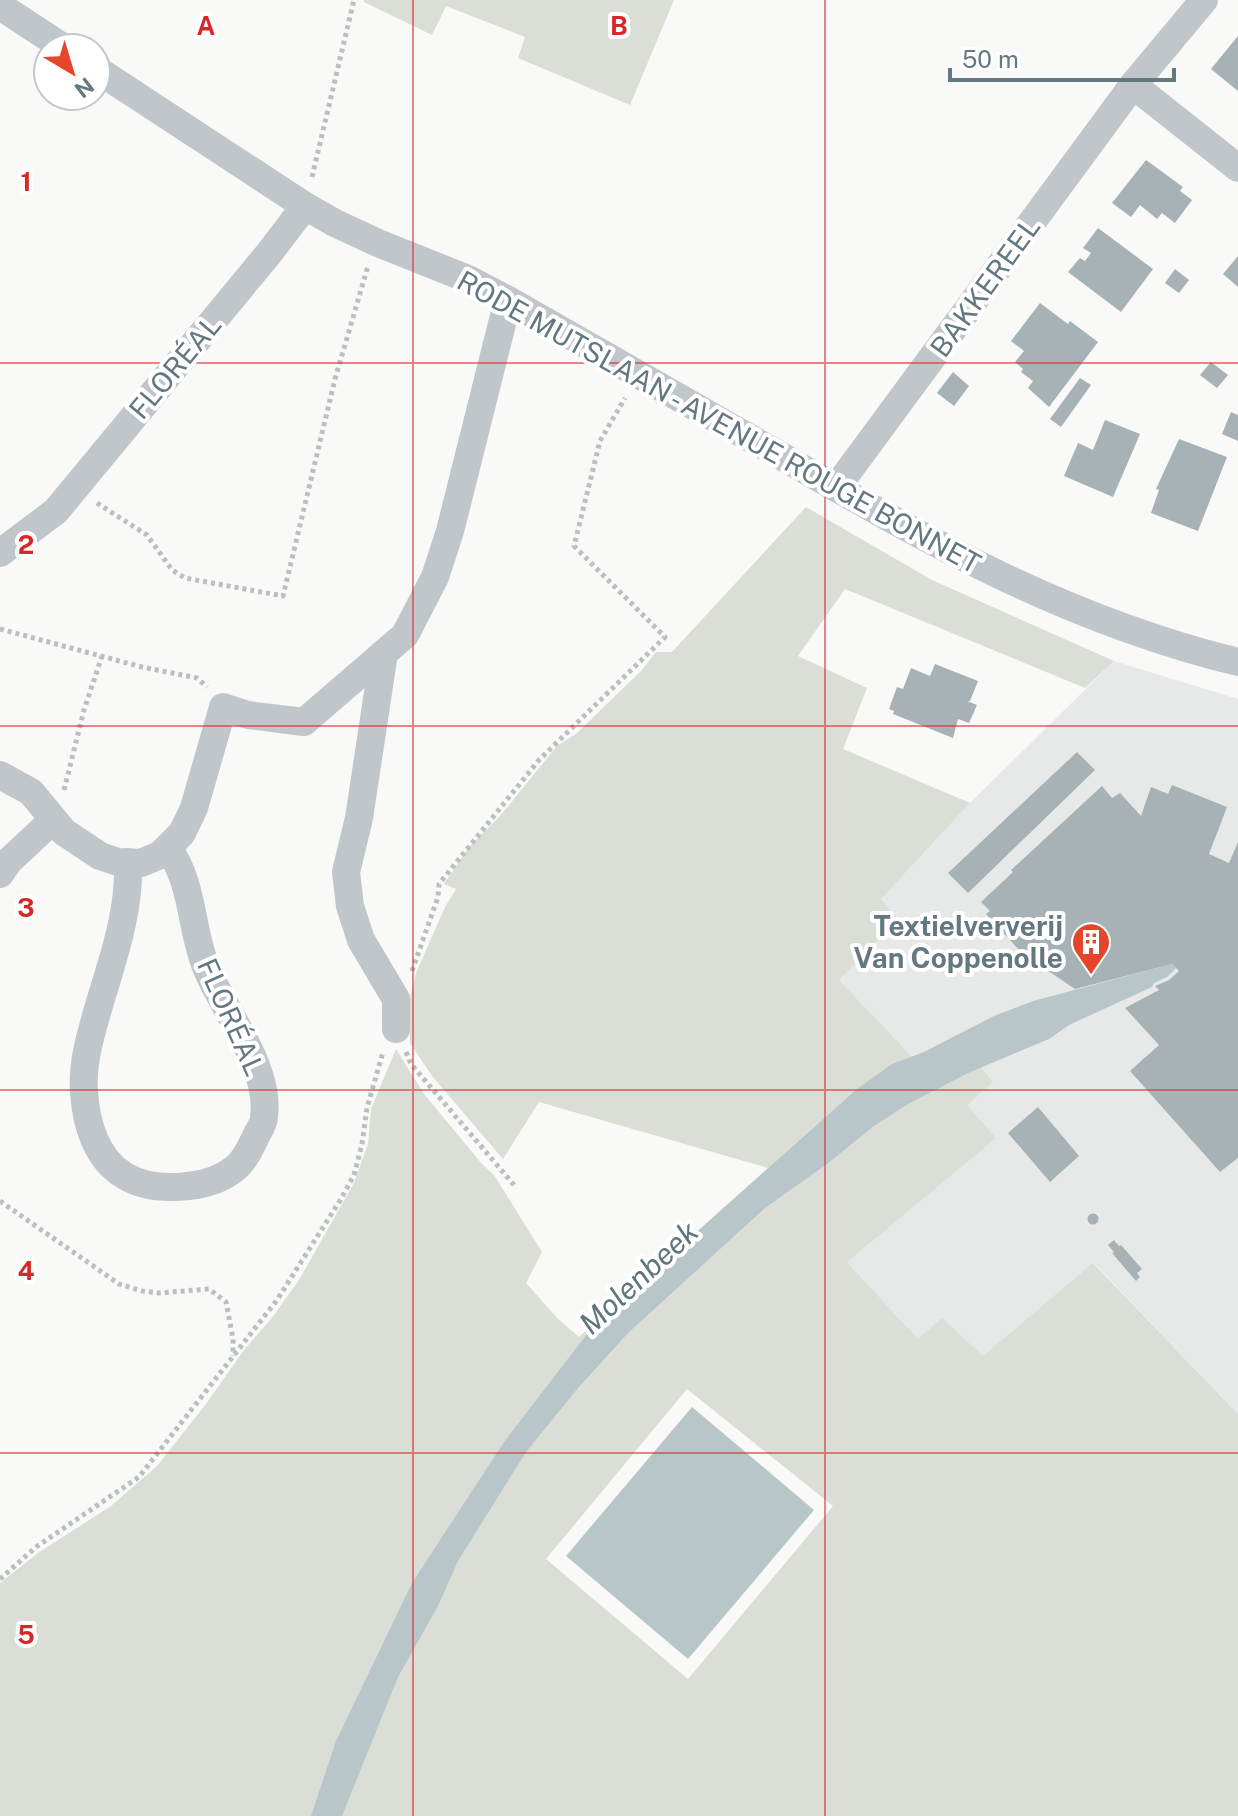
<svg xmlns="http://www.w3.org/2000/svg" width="1238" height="1816" font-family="'Public Sans',sans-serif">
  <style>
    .built { fill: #e7e9e8 }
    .green { fill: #daded6; fill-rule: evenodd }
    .water { fill: #b8c6c9 }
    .building { fill: #a7b2b6 }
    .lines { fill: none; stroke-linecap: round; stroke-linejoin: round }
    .path { stroke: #babfc1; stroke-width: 5; stroke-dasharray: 4 4; stroke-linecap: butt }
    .minor { stroke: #c0c6c9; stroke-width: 28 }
    .grid { fill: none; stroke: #d62828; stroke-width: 2; stroke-opacity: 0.55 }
    .labels { text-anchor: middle; stroke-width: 8; stroke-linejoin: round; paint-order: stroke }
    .street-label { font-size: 28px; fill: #647882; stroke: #fff }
    .poi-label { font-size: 28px; font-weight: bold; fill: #647882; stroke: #fff; text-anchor: end }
    .water-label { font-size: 30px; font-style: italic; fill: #5f767c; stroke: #fff }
    .grid-label { font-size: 26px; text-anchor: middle; font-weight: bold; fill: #d62828; stroke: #fff; stroke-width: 8; stroke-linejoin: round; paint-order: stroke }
  </style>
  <rect width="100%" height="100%" fill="#f9f9f7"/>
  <!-- built -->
  <polygon class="built" points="1114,661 1238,699 1238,1414 1094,1263 983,1357 918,1339 847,1262 924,1069 838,979 897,919 881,899 970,803"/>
  <!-- green -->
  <g class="green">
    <polygon points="364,0 674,0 630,105 518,58 525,37 446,6 432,35 364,2"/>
    <path d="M806,507L932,580L1114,661L1085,688L845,589L798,656L867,688L843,749L970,803L881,899L898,919L839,980L924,1069L965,1049L993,1082L967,1105L996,1138L847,1262L918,1339L942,1318L983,1356L1093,1263L1238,1414V1816H0V1583L38,1553L111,1506L157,1466L206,1404L244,1350L271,1319L299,1280L354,1183L368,1144L371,1109L396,1049L424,1094L482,1164L494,1175L542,1252L526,1283L558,1319L579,1337L768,1168L539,1102L503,1159L432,1076L410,1043L408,1006L416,973L445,907L456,889L444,884L469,847L500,816L557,746L577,733L641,671L656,652H672ZM687,1389L833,1506L688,1679L546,1559Z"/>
  </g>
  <!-- water -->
  <g class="water">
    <polygon points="1172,964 1176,968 1167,977 1154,983 1152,987 1069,1025 1049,1039 968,1073 908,1104 874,1126 827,1164 765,1208 628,1333 578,1388 526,1452 458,1561 438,1606 398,1677 342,1816 311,1816 336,1741 412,1583 504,1442 597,1321 857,1089 892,1064 924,1052 994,1016 1033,1001"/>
    <polygon points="692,1407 814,1510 688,1659 566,1556"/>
  </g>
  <!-- building -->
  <g class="building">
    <polygon points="1238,36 1238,91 1211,69"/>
    <polygon points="1146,160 1183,187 1180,191 1192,200 1175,223 1162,213 1157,219 1140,205 1131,217 1112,203"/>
    <polygon points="1098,228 1153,269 1121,312 1068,272 1080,258 1085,261 1091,253 1083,248"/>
    <polygon points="1238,256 1238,287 1223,274"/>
    <polygon points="1175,269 1189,280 1179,293 1165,283"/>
    <polygon points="1040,303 1068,324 1070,321 1098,342 1049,407 1028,388 1033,381 1021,372 1023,369 1015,362 1024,351 1011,341"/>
    <polygon points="1211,362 1228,375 1217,388 1200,375"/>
    <polygon points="953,372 969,386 954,406 937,393"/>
    <polygon points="1080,378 1091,385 1061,427 1050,419"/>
    <polygon points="1231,412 1238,415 1238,441 1222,434"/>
    <polygon points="1105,420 1140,434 1113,497 1064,476 1078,443 1093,450"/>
    <polygon points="1179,439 1227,457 1198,531 1151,513 1159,490 1156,489"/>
    <polygon points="935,664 978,681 970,701 967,701 977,705 969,723 958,719 953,738 893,714 894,711 889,709 897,687 903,689 911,668 930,676"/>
    <polygon points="1077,752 1095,770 968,893 948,873"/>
    <polygon points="1172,785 1227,807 1209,854 1229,863 1238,842 1238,1158 1220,1172 1130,1071 1159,1045 1125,1008 1159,990 1155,986 1169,980 1179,971 1172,964 1075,989 1022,953 986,914 990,911 981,902 1013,872 1011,870 1102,786 1112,798 1120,793 1141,816 1151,787 1168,794"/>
    <polygon points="1038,1107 1079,1156 1050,1182 1008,1133"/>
    <circle cx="1093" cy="1219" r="5.5"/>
    <polygon points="1114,1240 1119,1246 1121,1245 1142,1269 1137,1273 1140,1277 1136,1281 1112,1253 1114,1252 1108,1245"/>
  </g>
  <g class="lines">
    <!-- path -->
    <g class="path">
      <polyline points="312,177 354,0"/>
      <polyline points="97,503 147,535 172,570 185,578 283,596 335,379 368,266"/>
      <polyline points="0,629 142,667 197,678 207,687"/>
      <polyline points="64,790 84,710 102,656"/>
      <polyline points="412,971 438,897 439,884 539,760 665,637 574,546 600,441 625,398"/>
      <polyline points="406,1052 411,1064 514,1185"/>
      <polyline points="0,1201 119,1284 142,1291 158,1293 209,1289 226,1302 233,1339 233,1356"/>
      <polyline points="0,1579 36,1547 139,1477 277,1300 341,1199 354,1175 362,1144 367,1108 383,1052"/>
    </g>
    <!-- minor -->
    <g class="minor">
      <polyline points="0,6 64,48"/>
      <path d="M96,69L305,206L335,223L378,243L468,279L508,300C597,351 687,402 776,453C927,541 1066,620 1238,662"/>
      <polyline points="1133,85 1238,168"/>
      <polyline points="836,488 1133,85 1204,0"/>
      <polyline points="0,553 56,511 270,252 305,206"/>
      <polyline points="384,653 359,818 346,872 350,906 361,940 396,999 396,1029"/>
      <polyline points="0,775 31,792 64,832 100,856 118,862 141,863 160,855 182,833 194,808 223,707 248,715 304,722 405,635 435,577 450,531 508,300"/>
      <path d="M128,862C130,913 112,961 98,1009C90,1037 82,1063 84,1092C86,1123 96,1159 125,1176C153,1193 208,1190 234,1169C244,1162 252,1145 257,1134C260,1129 264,1123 264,1117C271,1067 224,1012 206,967C190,927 194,884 168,848"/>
      <polyline points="0,874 9,861 53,820"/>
    </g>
  </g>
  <!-- grid -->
  <path class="grid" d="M413,0V1816M825,0V1816M0,363H1238M0,726H1238M0,1090H1238M0,1453H1238"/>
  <!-- icons -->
  <defs>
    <symbol id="building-pin" viewBox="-11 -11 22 30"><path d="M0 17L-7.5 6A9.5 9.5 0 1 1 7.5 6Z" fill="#e4452b" stroke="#fff"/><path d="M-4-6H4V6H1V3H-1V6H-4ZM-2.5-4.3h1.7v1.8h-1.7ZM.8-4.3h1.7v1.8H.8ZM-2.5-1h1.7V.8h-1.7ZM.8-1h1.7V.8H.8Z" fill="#fff"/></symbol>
  </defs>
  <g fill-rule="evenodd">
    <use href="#building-pin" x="1069" y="920" width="44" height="60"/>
  </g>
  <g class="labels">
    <!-- street labels -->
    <g class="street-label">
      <text transform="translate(985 287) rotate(-54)" y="10">BAKKEREEL</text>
      <text transform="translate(175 367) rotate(-50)" y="10">FLORÉAL</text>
      <text transform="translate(719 422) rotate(29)" y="10">RODE MUTSLAAN - AVENUE ROUGE BONNET</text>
      <text transform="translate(231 1017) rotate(66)" y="10">FLORÉAL</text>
    </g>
    <!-- poi labels -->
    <g class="poi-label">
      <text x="1063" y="936">Textielververij<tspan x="1063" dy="32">Van Coppenolle</tspan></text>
    </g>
    <!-- water labels -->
    <g class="water-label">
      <text transform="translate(639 1278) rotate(-43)" y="10">Molenbeek</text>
    </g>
  </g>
  <g class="grid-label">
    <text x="206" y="35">A</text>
    <text x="619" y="35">B</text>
    <text x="26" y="191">1</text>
    <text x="26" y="554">2</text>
    <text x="26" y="917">3</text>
    <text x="26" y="1280">4</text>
    <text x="26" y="1644">5</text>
  </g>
  <!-- north arrow -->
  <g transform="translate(72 72) rotate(142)"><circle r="38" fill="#ffffff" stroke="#c1c9cd" stroke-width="2"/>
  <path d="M0-6L14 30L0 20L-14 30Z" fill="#e4452b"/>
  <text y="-12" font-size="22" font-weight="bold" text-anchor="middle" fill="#647882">N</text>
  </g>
  <!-- scale -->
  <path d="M950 68v12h224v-12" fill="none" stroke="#647882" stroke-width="4"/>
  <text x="962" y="68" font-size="24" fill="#647882" stroke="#ffffff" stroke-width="6" paint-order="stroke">50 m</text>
</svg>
